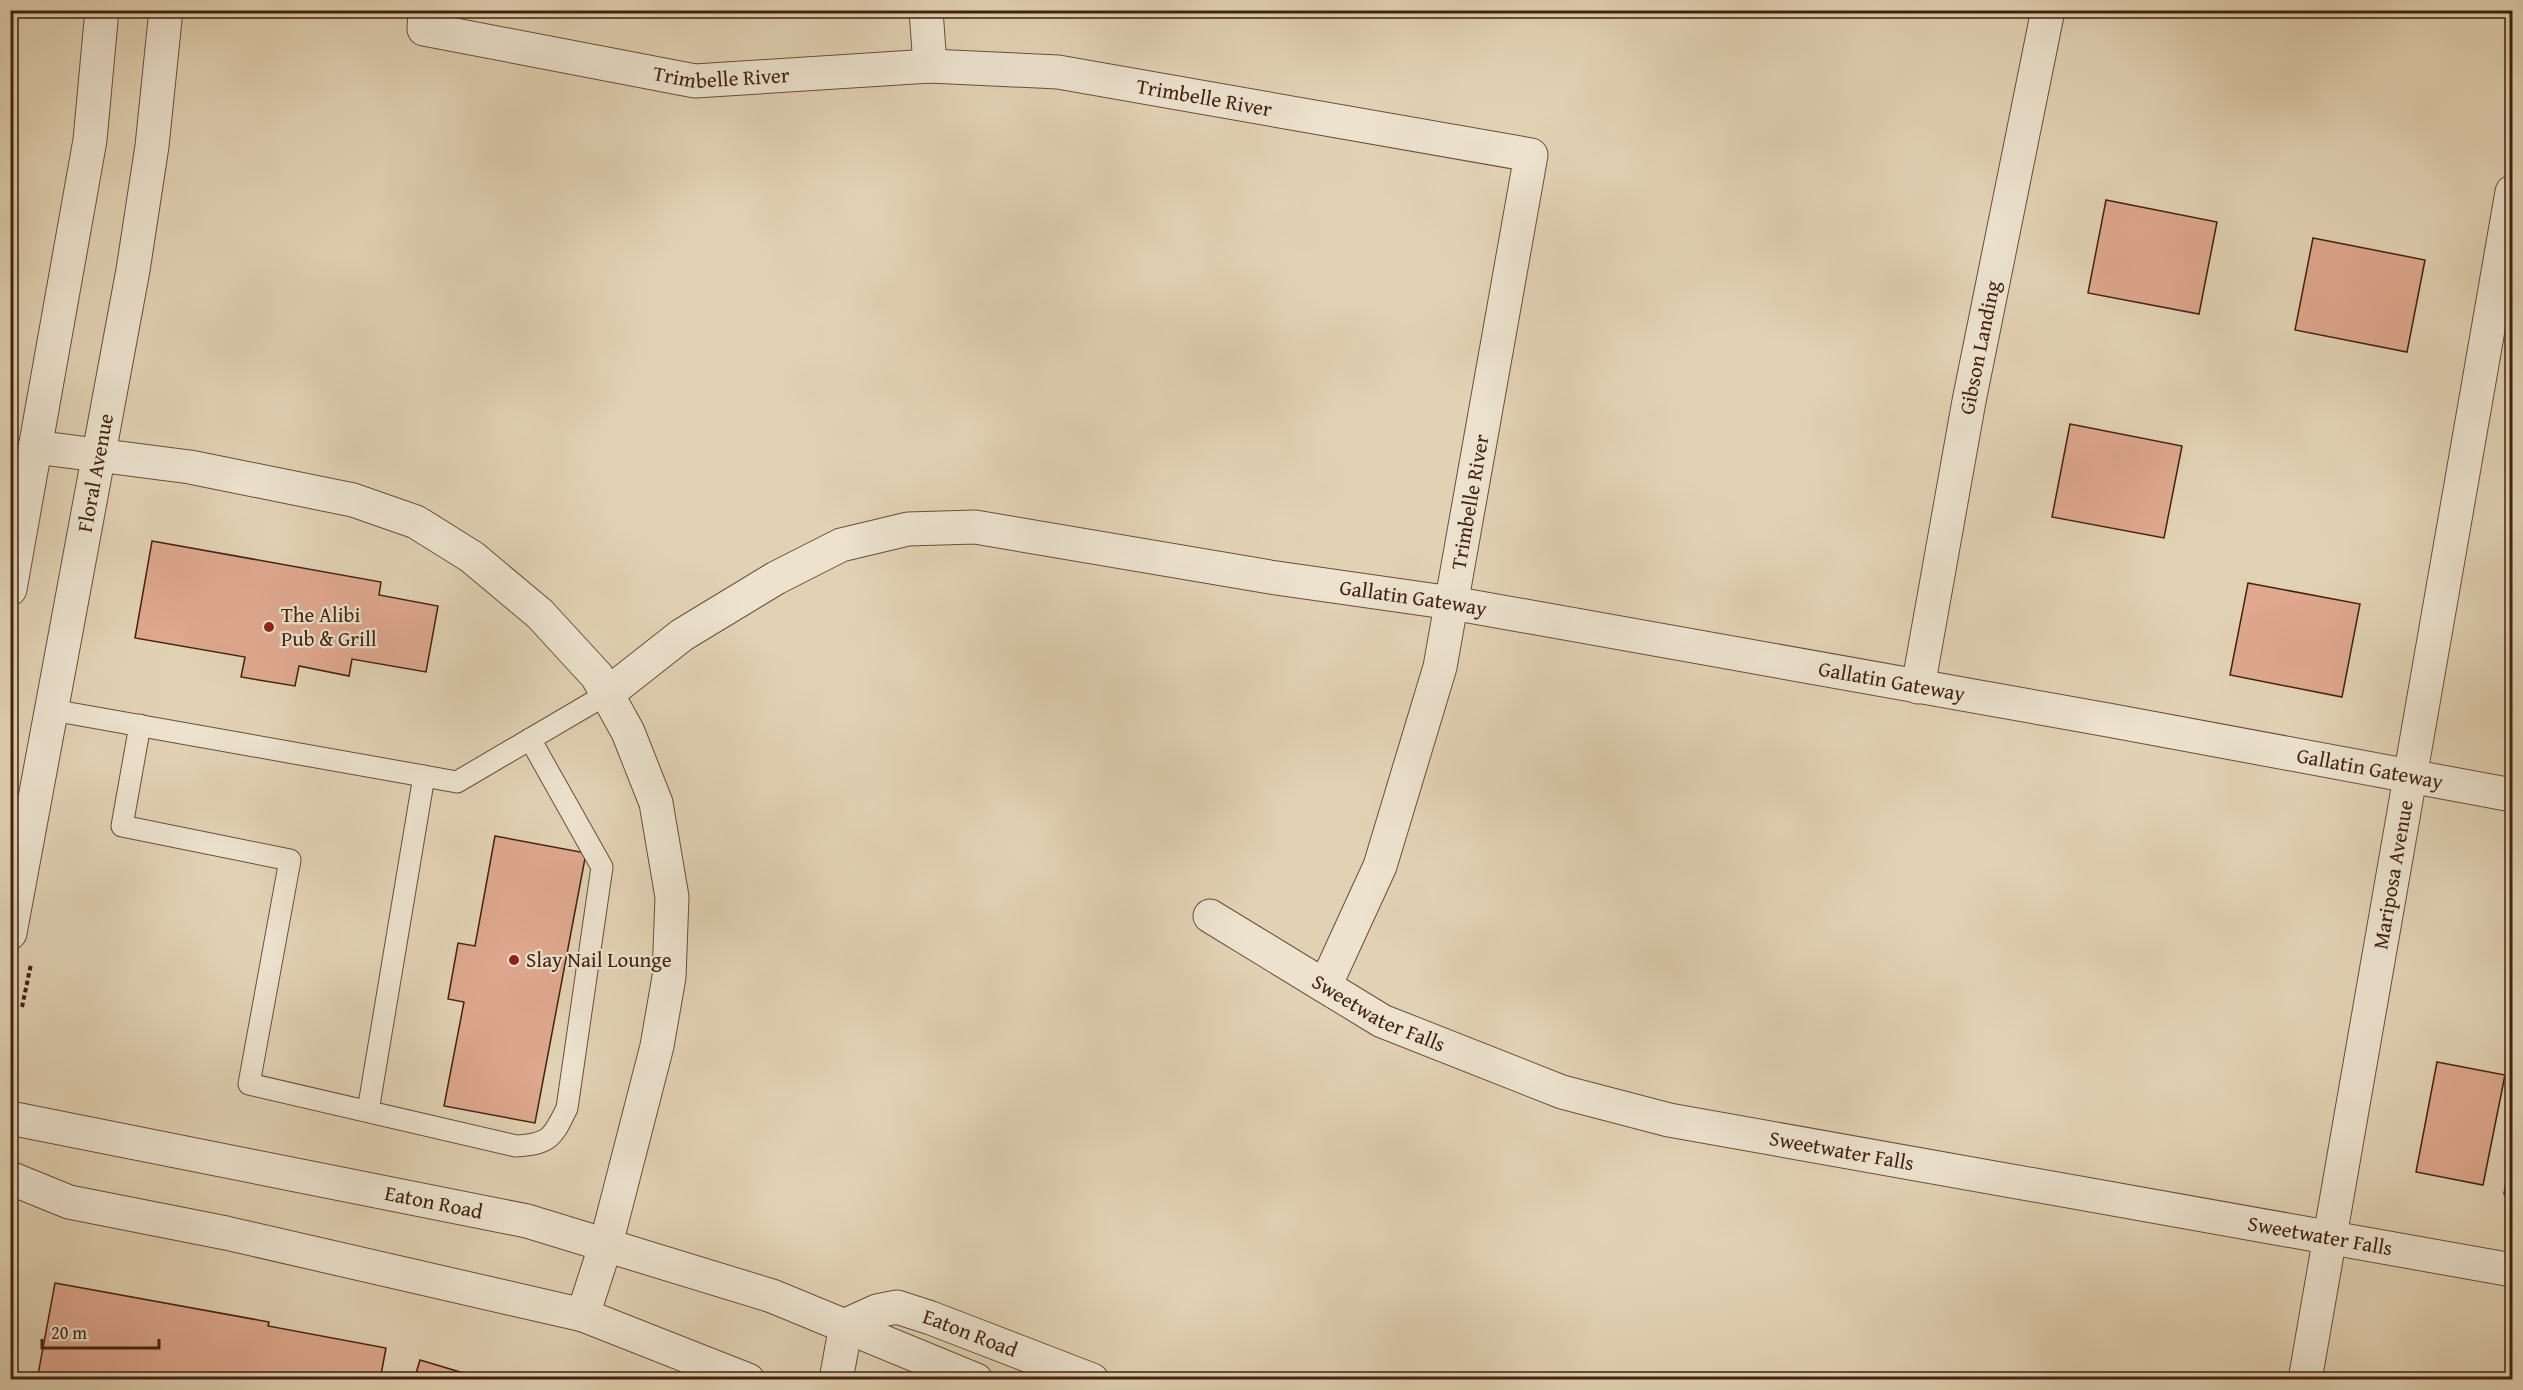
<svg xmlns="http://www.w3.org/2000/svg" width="2523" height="1390" font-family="'Gentium Book Plus',serif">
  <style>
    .building { fill: #dfa88f; stroke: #41220f; stroke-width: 1.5 }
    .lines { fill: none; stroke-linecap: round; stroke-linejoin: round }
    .service-casing { stroke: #694e38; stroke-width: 23 }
    .minor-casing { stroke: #694e38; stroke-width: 35 }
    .tertiary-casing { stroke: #694e38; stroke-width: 35 }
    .path { stroke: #41220f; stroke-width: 4; stroke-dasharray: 4.5 3; stroke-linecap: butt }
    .service { stroke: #ece2ce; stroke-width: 21 }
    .minor { stroke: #ece2ce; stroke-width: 33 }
    .tertiary { stroke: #ece2ce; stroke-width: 33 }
    .poi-dot { fill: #8f2418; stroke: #ece2ce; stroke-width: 2 }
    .labels { text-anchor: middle; stroke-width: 4.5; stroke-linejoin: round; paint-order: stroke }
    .street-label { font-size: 21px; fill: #41220f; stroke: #ece2ce }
    .poi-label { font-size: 21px; fill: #41220f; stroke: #ece2ce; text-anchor: start }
  </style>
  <rect width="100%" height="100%" fill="#e2d2b4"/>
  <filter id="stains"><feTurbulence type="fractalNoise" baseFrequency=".00333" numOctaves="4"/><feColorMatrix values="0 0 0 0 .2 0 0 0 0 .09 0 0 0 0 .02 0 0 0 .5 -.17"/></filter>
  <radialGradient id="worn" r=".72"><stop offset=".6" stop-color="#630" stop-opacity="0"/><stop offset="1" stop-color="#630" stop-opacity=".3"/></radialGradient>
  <!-- building -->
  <g class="building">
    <polygon points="2106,200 2217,222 2199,314 2088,293"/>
    <polygon points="2313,238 2425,260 2407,352 2295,330"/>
    <polygon points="2070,424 2182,446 2164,538 2052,517"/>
    <polygon points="152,541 381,582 379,595 438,606 426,672 352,659 349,676 299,666 295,686 241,677 245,657 135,638"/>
    <polygon points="2248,583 2360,604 2342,697 2230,675"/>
    <polygon points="495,836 586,853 535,1123 444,1106 464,1002 448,999 458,943 475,946"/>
    <polygon points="2437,1062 2505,1075 2483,1185 2416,1172"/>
    <polygon points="2512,1148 2512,1196 2504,1194"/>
    <polygon points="55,1283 269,1322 268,1326 386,1348 380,1380 37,1380"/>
    <polygon points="420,1360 487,1380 414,1380"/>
  </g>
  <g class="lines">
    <defs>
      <g id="service">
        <polyline points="52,710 457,782 607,694"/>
        <path d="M140,725L122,826L290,860L249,1084L516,1146C550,1144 553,1137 567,1108L602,867L530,739"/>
        <polyline points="368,1111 424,776"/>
      </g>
      <g id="minor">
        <path id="s1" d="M425,10L424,29L695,81L930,66L1058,72L1531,155L1440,667L1380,866L1325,986"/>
        <polyline points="926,10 930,66"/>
        <polyline points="35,447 190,467 353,500 416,522 472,557 540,614 597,676 628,732 656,803 672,897 669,977 657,1046 606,1244 583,1315"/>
        <polyline points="10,589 90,140 102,10"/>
        <path id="s2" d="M1918,687L1969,401L2048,10"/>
        <path id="s3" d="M607,694L682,635L776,578L841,545L908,529L975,527L1270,577L1452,603L2108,720L2512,795"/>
        <path id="s4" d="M1210,916L1382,1021L1562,1092L1669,1120L2512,1270"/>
        <path id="s5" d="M10,933L133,270L152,146L166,10"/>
        <path id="s6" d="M836,1380L846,1325L877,1311L897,1307L931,1318L1092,1380"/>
        <path id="s7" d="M2305,1380L2512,192"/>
      </g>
      <g id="tertiary">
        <path id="s8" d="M10,1118L527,1221L772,1296L976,1380"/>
        <polyline points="10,1178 69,1202 226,1233 583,1315 748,1380"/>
      </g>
    </defs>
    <!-- service casing -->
    <use href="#service" class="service-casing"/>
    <!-- minor casing -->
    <use href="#minor" class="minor-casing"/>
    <!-- tertiary casing -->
    <use href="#tertiary" class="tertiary-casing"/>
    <!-- path -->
    <polyline class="path" points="22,1007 31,964"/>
    <!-- service -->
    <use href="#service" class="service"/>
    <!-- minor -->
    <use href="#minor" class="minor"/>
    <!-- tertiary -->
    <use href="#tertiary" class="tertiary"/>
  </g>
  <!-- markers -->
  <g class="poi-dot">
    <circle cx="269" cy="627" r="6"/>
    <circle cx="514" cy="960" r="6"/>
  </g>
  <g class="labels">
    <!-- street labels -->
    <g class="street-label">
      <text dy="7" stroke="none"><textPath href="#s1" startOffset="321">Trimbelle River</textPath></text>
      <text dy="7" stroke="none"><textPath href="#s1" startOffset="807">Trimbelle River</textPath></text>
      <text dy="7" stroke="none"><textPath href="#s2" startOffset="345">Gibson Landing</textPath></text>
      <text dy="7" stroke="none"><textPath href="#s5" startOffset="468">Floral Avenue</textPath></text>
      <text transform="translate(1470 502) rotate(-80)" y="7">Trimbelle River</text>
      <text dy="7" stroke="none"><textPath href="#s3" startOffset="858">Gallatin Gateway</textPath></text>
      <text dy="7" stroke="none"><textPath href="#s3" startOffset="1344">Gallatin Gateway</textPath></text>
      <text dy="7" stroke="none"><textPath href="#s3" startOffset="1830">Gallatin Gateway</textPath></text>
      <text dy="7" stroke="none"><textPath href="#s7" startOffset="513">Mariposa Avenue</textPath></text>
      <text dy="7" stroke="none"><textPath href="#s4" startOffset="195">Sweetwater Falls</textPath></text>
      <text dy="7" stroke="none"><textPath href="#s4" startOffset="681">Sweetwater Falls</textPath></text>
      <text dy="7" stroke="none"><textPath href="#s8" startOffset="432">Eaton Road</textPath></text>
      <text dy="7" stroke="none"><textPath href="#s4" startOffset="1167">Sweetwater Falls</textPath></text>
      <text dy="7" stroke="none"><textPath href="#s6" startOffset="188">Eaton Road</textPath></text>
    </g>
    <!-- poi labels -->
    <g class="poi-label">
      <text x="281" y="622">The Alibi<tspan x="281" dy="24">Pub &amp; Grill</tspan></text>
      <text x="526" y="967">Slay Nail Lounge</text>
    </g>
  </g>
  <!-- margin -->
  <rect width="2523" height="1390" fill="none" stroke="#e2d2b4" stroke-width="36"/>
  <rect x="12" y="12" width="2499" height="1366" fill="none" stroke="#41220f" stroke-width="3"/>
  <rect x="18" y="18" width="2487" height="1354" fill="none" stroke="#41220f" stroke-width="1.5"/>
  <!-- scale -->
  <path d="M42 1339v9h117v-9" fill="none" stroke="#41220f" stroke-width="3"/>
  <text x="51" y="1339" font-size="18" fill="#41220f" stroke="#ece2ce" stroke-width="4.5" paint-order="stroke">20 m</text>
  <rect width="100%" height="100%" filter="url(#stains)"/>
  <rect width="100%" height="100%" fill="url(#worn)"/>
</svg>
